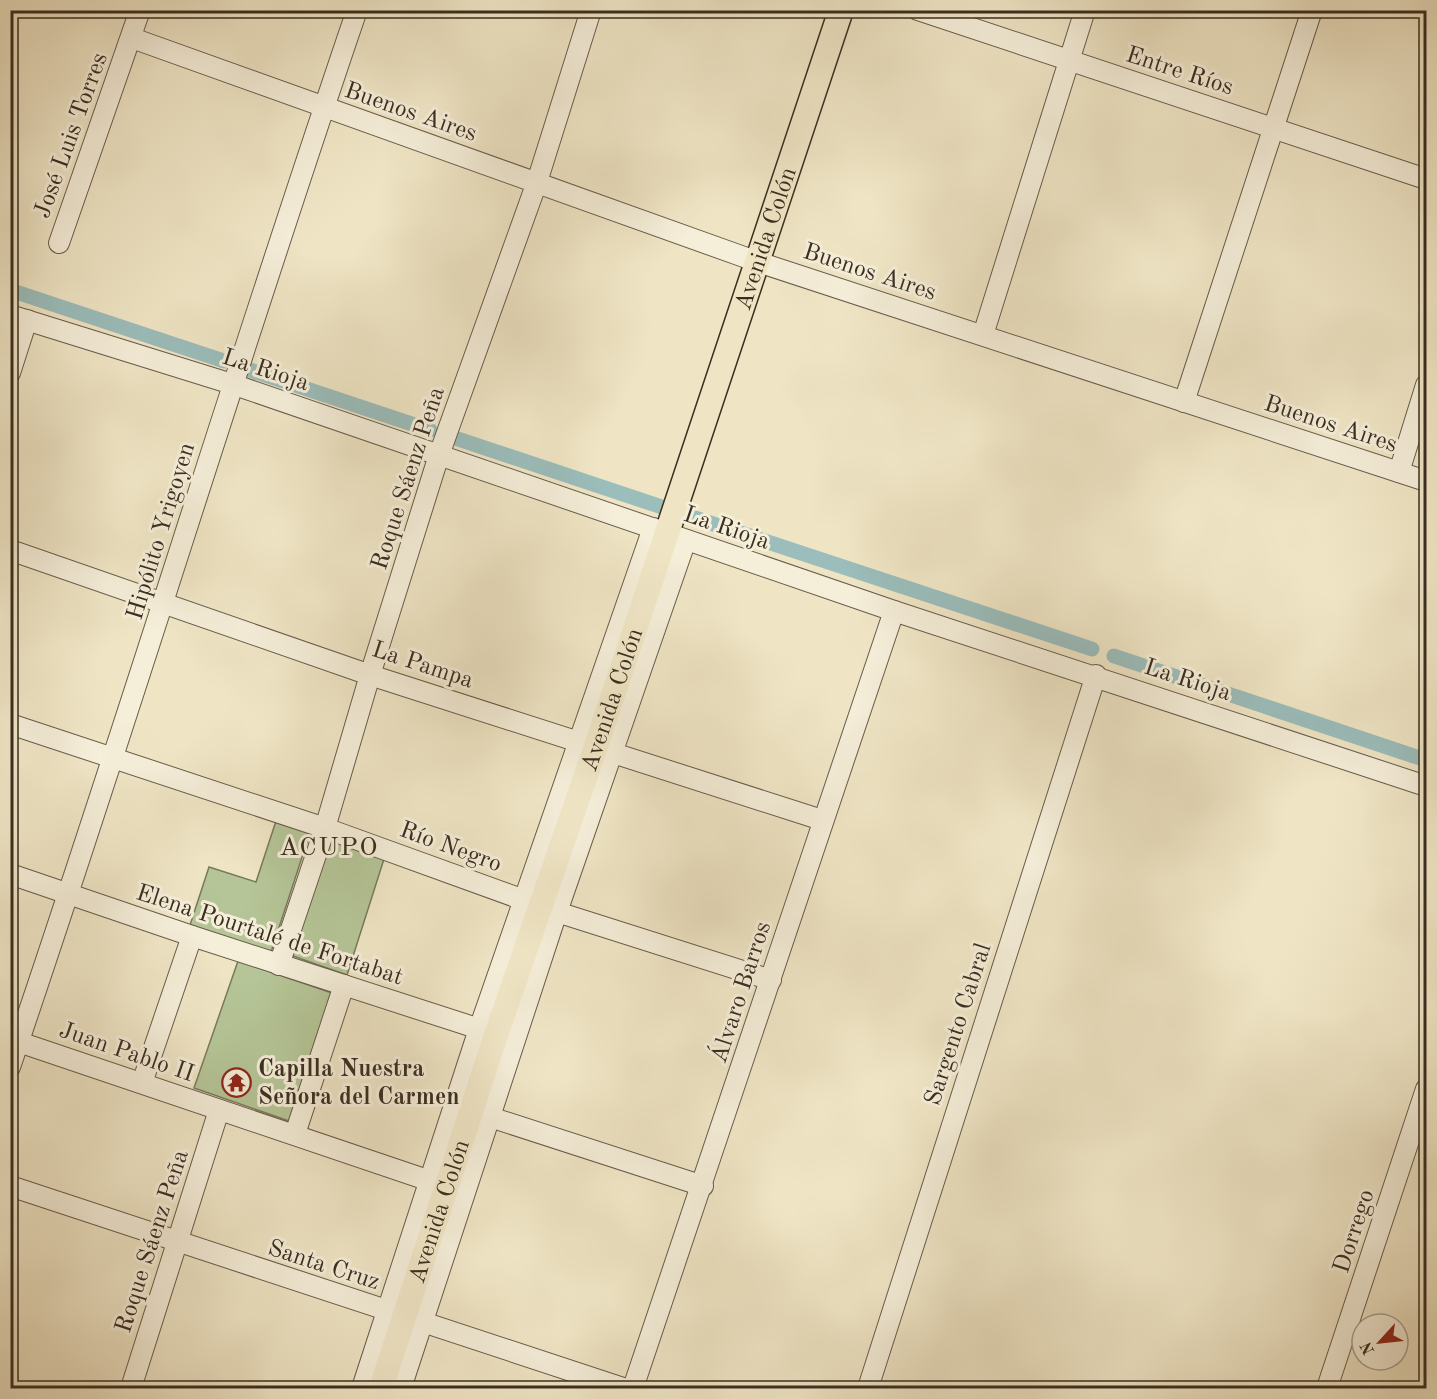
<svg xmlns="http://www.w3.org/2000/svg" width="1437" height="1399" font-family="'Old Standard TT',serif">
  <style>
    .green { fill: #b5c597; stroke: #787a5c; stroke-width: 1.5 }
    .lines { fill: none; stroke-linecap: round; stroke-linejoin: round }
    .canal { stroke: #9bbdbb; stroke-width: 15 }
    .minor-casing { stroke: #675c49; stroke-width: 22 }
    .major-casing { stroke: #3a2e20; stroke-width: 27 }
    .minor { stroke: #f5eed9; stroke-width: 20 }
    .major { stroke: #efe5c5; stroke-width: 24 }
    .labels { text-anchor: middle; stroke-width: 6; stroke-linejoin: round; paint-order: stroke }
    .street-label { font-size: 24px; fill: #3a2e20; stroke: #f5eed9 }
    .poi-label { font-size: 24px; font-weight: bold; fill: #3a2e20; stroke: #f5eed9; text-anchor: start }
    .neighbourhood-label { font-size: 26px; letter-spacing: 1.5px; fill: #3a2e20; stroke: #f5eed9 }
  </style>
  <rect width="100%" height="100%" fill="#efe5c5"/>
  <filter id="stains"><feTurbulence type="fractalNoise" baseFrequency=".00333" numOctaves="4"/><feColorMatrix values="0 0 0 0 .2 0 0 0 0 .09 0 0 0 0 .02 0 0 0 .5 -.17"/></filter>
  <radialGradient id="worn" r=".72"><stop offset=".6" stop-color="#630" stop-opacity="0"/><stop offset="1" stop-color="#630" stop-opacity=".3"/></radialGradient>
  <!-- green -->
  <g class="green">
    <polygon points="276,821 310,833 271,952 190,925 209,867 256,882"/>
    <polygon points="328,840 384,859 347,975 290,955"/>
    <polygon points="238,961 335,994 289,1121 194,1088"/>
  </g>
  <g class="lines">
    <!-- canal -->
    <g class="canal">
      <polyline points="10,290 224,361"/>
      <polyline points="247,369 430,430"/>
      <polyline points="452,437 662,507"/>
      <polyline points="686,515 1092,649"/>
      <polyline points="1114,656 1426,760"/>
    </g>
    <defs>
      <g id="minor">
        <polyline points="918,10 1426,179"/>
        <polyline points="132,38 758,262 1426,481"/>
        <polyline points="59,243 140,10"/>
        <polyline points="10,315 232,384 894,611 1426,786"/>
        <polyline points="983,335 1085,10"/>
        <polyline points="10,373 27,320"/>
        <polyline points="1184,402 1312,10"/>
        <polyline points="1399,472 1426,385"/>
        <polyline points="10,550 370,675 822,820"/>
        <polyline points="10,724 325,828 557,912 771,980"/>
        <polyline points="10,874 192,936 492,1033"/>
        <polyline points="279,965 325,828 370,675 439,455 537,182 591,10"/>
        <polyline points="10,1039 442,1185"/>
        <path d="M10,1067C130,716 237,361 357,10"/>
        <polyline points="142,1083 192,936"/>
        <polyline points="490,1117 703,1186"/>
        <polyline points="295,1134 344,985"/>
        <polyline points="10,1186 623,1388"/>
        <polyline points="131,1388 219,1110"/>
        <polyline points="362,1388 479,1029 653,528"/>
        <polyline points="401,1388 557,912 686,540"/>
        <polyline points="633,1388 894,611"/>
        <polyline points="868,1388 1096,675"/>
        <polyline points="1327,1388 1426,1089"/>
      </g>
      <g id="major">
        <path id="s1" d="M381,1388L496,1035L596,746L841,10"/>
      </g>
    </defs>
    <!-- minor casing -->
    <use href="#minor" class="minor-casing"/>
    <!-- major casing -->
    <use href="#major" class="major-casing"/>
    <!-- minor -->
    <use href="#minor" class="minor"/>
    <!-- major -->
    <use href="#major" class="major"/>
  </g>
  <!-- icons -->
  <defs>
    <symbol id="temple-ring" viewBox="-11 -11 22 22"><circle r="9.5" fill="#f5eed9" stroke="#8f2418" stroke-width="1.5"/><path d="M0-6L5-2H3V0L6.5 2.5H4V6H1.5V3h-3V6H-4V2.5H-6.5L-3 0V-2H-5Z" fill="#8f2418"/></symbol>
  </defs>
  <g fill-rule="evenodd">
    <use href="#temple-ring" x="220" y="1066" width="33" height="33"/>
  </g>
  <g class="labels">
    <!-- street labels -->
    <g class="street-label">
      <text transform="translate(1180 70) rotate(18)" y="8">Entre Ríos</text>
      <text transform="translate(411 111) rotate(19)" y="8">Buenos Aires</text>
      <text transform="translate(70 135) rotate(-70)" y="8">José Luis Torres</text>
      <text dy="8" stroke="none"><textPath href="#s1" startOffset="1212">Avenida Colón</textPath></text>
      <text transform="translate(870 271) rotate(18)" y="8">Buenos Aires</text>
      <text transform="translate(266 369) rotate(18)" y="8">La Rioja</text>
      <text transform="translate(1331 423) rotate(18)" y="8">Buenos Aires</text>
      <text transform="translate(407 478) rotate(-72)" y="8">Roque Sáenz Peña</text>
      <text transform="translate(727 527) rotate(19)" y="8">La Rioja</text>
      <text transform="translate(160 531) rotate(-73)" y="8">Hipólito Yrigoyen</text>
      <text transform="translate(423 664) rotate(18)" y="8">La Pampa</text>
      <text transform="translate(1188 679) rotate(18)" y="8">La Rioja</text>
      <text dy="8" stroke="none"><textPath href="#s1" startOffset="726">Avenida Colón</textPath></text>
      <text transform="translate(451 846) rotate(20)" y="8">Río Negro</text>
      <text transform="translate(270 934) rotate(18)" y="8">Elena Pourtalé de Fortabat</text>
      <text transform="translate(740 992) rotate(-72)" y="8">Álvaro Barros</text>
      <text transform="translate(957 1024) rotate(-72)" y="8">Sargento Cabral</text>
      <text transform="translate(127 1051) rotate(19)" y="8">Juan Pablo II</text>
      <text dy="8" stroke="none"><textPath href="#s1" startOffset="186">Avenida Colón</textPath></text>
      <text transform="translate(1353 1231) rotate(-72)" y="8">Dorrego</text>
      <text transform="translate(151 1241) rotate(-72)" y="8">Roque Sáenz Peña</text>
      <text transform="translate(324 1264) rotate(18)" y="8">Santa Cruz</text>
    </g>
    <!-- poi labels -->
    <g class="poi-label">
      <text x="258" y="1076">Capilla Nuestra<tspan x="258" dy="28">Señora del Carmen</tspan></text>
    </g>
    <!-- neighbourhood labels -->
    <g class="neighbourhood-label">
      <text x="329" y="855">ACUPO</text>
    </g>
  </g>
  <!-- margin -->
  <rect width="1437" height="1399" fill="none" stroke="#efe5c5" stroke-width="36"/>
  <rect x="12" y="12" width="1413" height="1375" fill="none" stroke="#3a2e20" stroke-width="3"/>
  <rect x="18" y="18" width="1401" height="1363" fill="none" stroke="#3a2e20" stroke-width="1.5"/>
  <!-- north arrow -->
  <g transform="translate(1380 1342) rotate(243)"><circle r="28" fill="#f5eed9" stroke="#aaa18f" stroke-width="1.5"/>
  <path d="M0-4.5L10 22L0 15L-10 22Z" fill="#8f2418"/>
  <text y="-9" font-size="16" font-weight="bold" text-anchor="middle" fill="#3a2e20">N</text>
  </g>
  <rect width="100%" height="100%" filter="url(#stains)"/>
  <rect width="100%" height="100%" fill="url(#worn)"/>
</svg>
